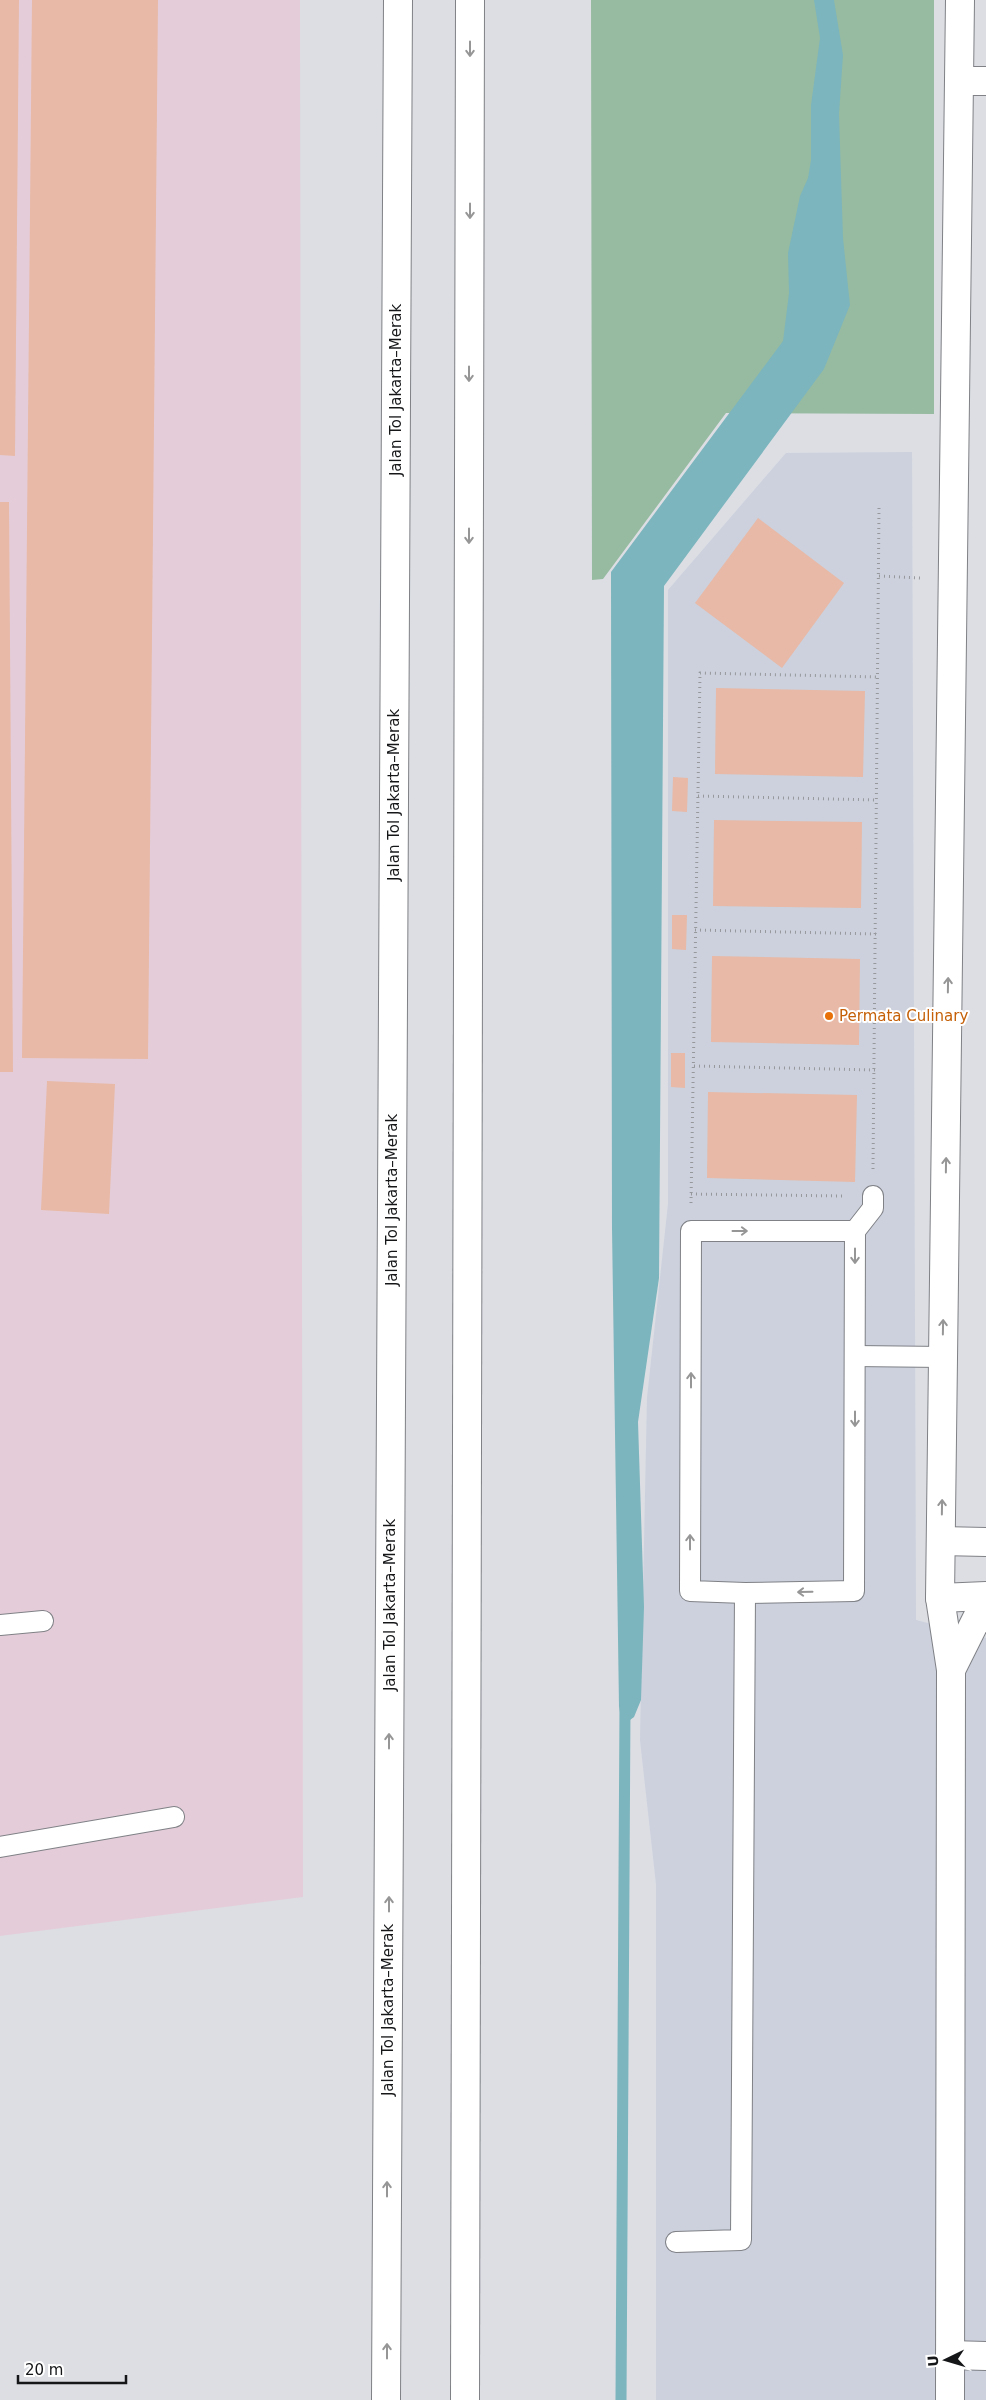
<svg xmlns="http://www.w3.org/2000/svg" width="986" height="2400" font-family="'DejaVu Sans',sans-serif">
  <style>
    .built { fill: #ccd1dd }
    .industrial { fill: #e4cdd9 }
    .green { fill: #97bba1 }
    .water { fill: #7cb5bd }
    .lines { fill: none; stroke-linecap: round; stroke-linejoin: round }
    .stream { stroke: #7cb5bd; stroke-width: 11 }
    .building { fill: #e8b9a6 }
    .lane-casing { stroke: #7f8186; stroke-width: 22 }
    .street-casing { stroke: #7f8186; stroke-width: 30 }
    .secondary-casing { stroke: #7f8186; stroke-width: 30 }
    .highway-casing { stroke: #7f8186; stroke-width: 30 }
    .path { stroke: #96989c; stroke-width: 3; stroke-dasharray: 1 4; stroke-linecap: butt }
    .lane { stroke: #fff; stroke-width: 20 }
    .street { stroke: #fff; stroke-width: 28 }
    .secondary { stroke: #fff; stroke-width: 28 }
    .highway { stroke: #fff; stroke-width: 28 }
    .oneway { stroke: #969697 }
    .food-dot { fill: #e8710a; stroke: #fff; stroke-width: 2 }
    .labels { text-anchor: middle; stroke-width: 4; stroke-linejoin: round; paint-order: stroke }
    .street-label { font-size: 15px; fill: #151618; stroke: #fff }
    .food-label { font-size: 15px; fill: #c56008; stroke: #fff; text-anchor: start }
  </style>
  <rect width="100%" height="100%" fill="#dcdee4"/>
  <!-- built -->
  <polygon class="built" points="912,452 916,1620 986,1638 986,2400 656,2400 656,1884 640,1740 647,1398 668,1204 668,590 786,453"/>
  <!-- industrial -->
  <polygon class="industrial" points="0,0 300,0 303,1897 0,1936"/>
  <!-- green -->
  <polygon class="green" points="591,0 934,0 934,414 726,413 603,579 592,580"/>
  <!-- water -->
  <polygon class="water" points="814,0 834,0 843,55 839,114 843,238 850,305 824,369 664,586 659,1278 638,1422 644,1607 641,1700 634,1717 630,1720 621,1719 619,1706 612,1228 611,572 783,341 789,293 788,253 800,196 808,178 811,160 811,105 820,38"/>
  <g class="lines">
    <!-- stream -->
    <polyline class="stream" points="621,2400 625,1705"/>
  </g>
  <!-- building -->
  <g class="building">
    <polygon points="0,0 19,0 15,456 0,455"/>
    <polygon points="32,0 158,0 148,1059 22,1058"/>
    <polygon points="0,502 9,502 13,1072 0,1072"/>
    <polygon points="758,518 844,583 782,668 695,603"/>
    <polygon points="716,688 865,691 863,777 715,774"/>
    <polygon points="673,777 688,778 687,812 672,811"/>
    <polygon points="714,820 862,822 861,908 713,906"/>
    <polygon points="672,915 687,915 686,950 672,949"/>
    <polygon points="712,956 860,959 859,1045 711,1042"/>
    <polygon points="671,1053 685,1053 685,1088 671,1087"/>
    <polygon points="47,1081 115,1084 109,1214 41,1210"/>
    <polygon points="708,1092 857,1095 855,1182 707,1178"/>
  </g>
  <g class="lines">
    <defs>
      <g id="lane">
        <polyline points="855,1231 691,1231 690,1591 745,1593 854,1591 855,1231 873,1208 873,1196"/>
        <polyline points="855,1356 943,1357"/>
        <polyline points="0,1625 43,1621"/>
        <polyline points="0,1847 174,1817"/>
        <polyline points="676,2242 741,2240 745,1593"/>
      </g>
      <g id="street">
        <polyline points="961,81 986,81"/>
        <polyline points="940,1598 951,1670 950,2400"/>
        <polyline points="951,1670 986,1600"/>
        <polyline points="950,2355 986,2356"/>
      </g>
      <g id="secondary">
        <polyline points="960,0 940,1598 986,1596"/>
        <polyline points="941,1541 986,1542"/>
      </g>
      <g id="highway">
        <polyline points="386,2400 398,0"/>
        <polyline points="465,2400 470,0"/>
      </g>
    </defs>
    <!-- lane casing -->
    <use href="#lane" class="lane-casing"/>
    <!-- street casing -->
    <use href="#street" class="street-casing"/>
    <!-- secondary casing -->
    <use href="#secondary" class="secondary-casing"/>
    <!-- highway casing -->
    <use href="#highway" class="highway-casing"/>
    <!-- path -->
    <g class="path">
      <polyline points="879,576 921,578"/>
      <polyline points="698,796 877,800"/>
      <polyline points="695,930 876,934"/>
      <polyline points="694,1066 875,1070"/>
      <polyline points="873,1169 879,507"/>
      <polyline points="691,1194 844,1196"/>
      <polyline points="691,1203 700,673 879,677"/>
    </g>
    <!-- lane -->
    <use href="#lane" class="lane"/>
    <!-- street -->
    <use href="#street" class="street"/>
    <!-- secondary -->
    <use href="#secondary" class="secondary"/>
    <!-- highway -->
    <use href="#highway" class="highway"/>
  </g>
  <!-- one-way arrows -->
  <defs><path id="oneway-shaft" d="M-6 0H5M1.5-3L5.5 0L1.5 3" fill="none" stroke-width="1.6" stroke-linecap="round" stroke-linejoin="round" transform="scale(1.25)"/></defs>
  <g class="oneway">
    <use href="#oneway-shaft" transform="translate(470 49) rotate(90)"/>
    <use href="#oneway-shaft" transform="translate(470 211) rotate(90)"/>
    <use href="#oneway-shaft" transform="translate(469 374) rotate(90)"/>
    <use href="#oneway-shaft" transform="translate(469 536) rotate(90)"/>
    <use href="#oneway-shaft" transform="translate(948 985) rotate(-89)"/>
    <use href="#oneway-shaft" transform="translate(946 1165) rotate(-89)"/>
    <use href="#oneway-shaft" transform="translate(740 1231)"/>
    <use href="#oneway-shaft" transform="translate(855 1256) rotate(90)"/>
    <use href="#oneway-shaft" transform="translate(943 1327) rotate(-89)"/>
    <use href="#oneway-shaft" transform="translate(691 1380) rotate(-90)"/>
    <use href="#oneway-shaft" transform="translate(855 1419) rotate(90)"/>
    <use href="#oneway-shaft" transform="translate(942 1507) rotate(-89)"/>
    <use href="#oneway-shaft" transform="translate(690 1542) rotate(-90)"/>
    <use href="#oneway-shaft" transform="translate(805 1592) rotate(179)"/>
    <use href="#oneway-shaft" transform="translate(389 1741) rotate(-90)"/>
    <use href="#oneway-shaft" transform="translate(389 1904) rotate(-90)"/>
    <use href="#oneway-shaft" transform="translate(387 2189) rotate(-90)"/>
    <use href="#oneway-shaft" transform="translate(387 2351) rotate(-90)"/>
  </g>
  <!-- markers -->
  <circle class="food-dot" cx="829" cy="1016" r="5"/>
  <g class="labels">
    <!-- street labels -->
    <g class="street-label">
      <text transform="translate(396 390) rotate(-90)" y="5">Jalan Tol Jakarta–Merak</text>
      <text transform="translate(394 795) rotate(-90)" y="5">Jalan Tol Jakarta–Merak</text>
      <text transform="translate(392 1200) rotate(-90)" y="5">Jalan Tol Jakarta–Merak</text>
      <text transform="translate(390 1605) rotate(-90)" y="5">Jalan Tol Jakarta–Merak</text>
      <text transform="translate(388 2010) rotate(-90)" y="5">Jalan Tol Jakarta–Merak</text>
    </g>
    <!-- food labels -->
    <g class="food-label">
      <text x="839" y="1021">Permata Culinary</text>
    </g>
  </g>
  <!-- north arrow -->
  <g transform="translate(946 2360) rotate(265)" stroke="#ffffff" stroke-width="4" paint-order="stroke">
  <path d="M0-4L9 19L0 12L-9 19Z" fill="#151618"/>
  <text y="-8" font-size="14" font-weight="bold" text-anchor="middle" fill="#151618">U</text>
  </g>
  <!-- scale -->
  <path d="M18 2375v8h108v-8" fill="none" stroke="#151618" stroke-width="2.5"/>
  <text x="25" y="2375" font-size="15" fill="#151618" stroke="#ffffff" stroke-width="4" paint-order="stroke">20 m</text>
</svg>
